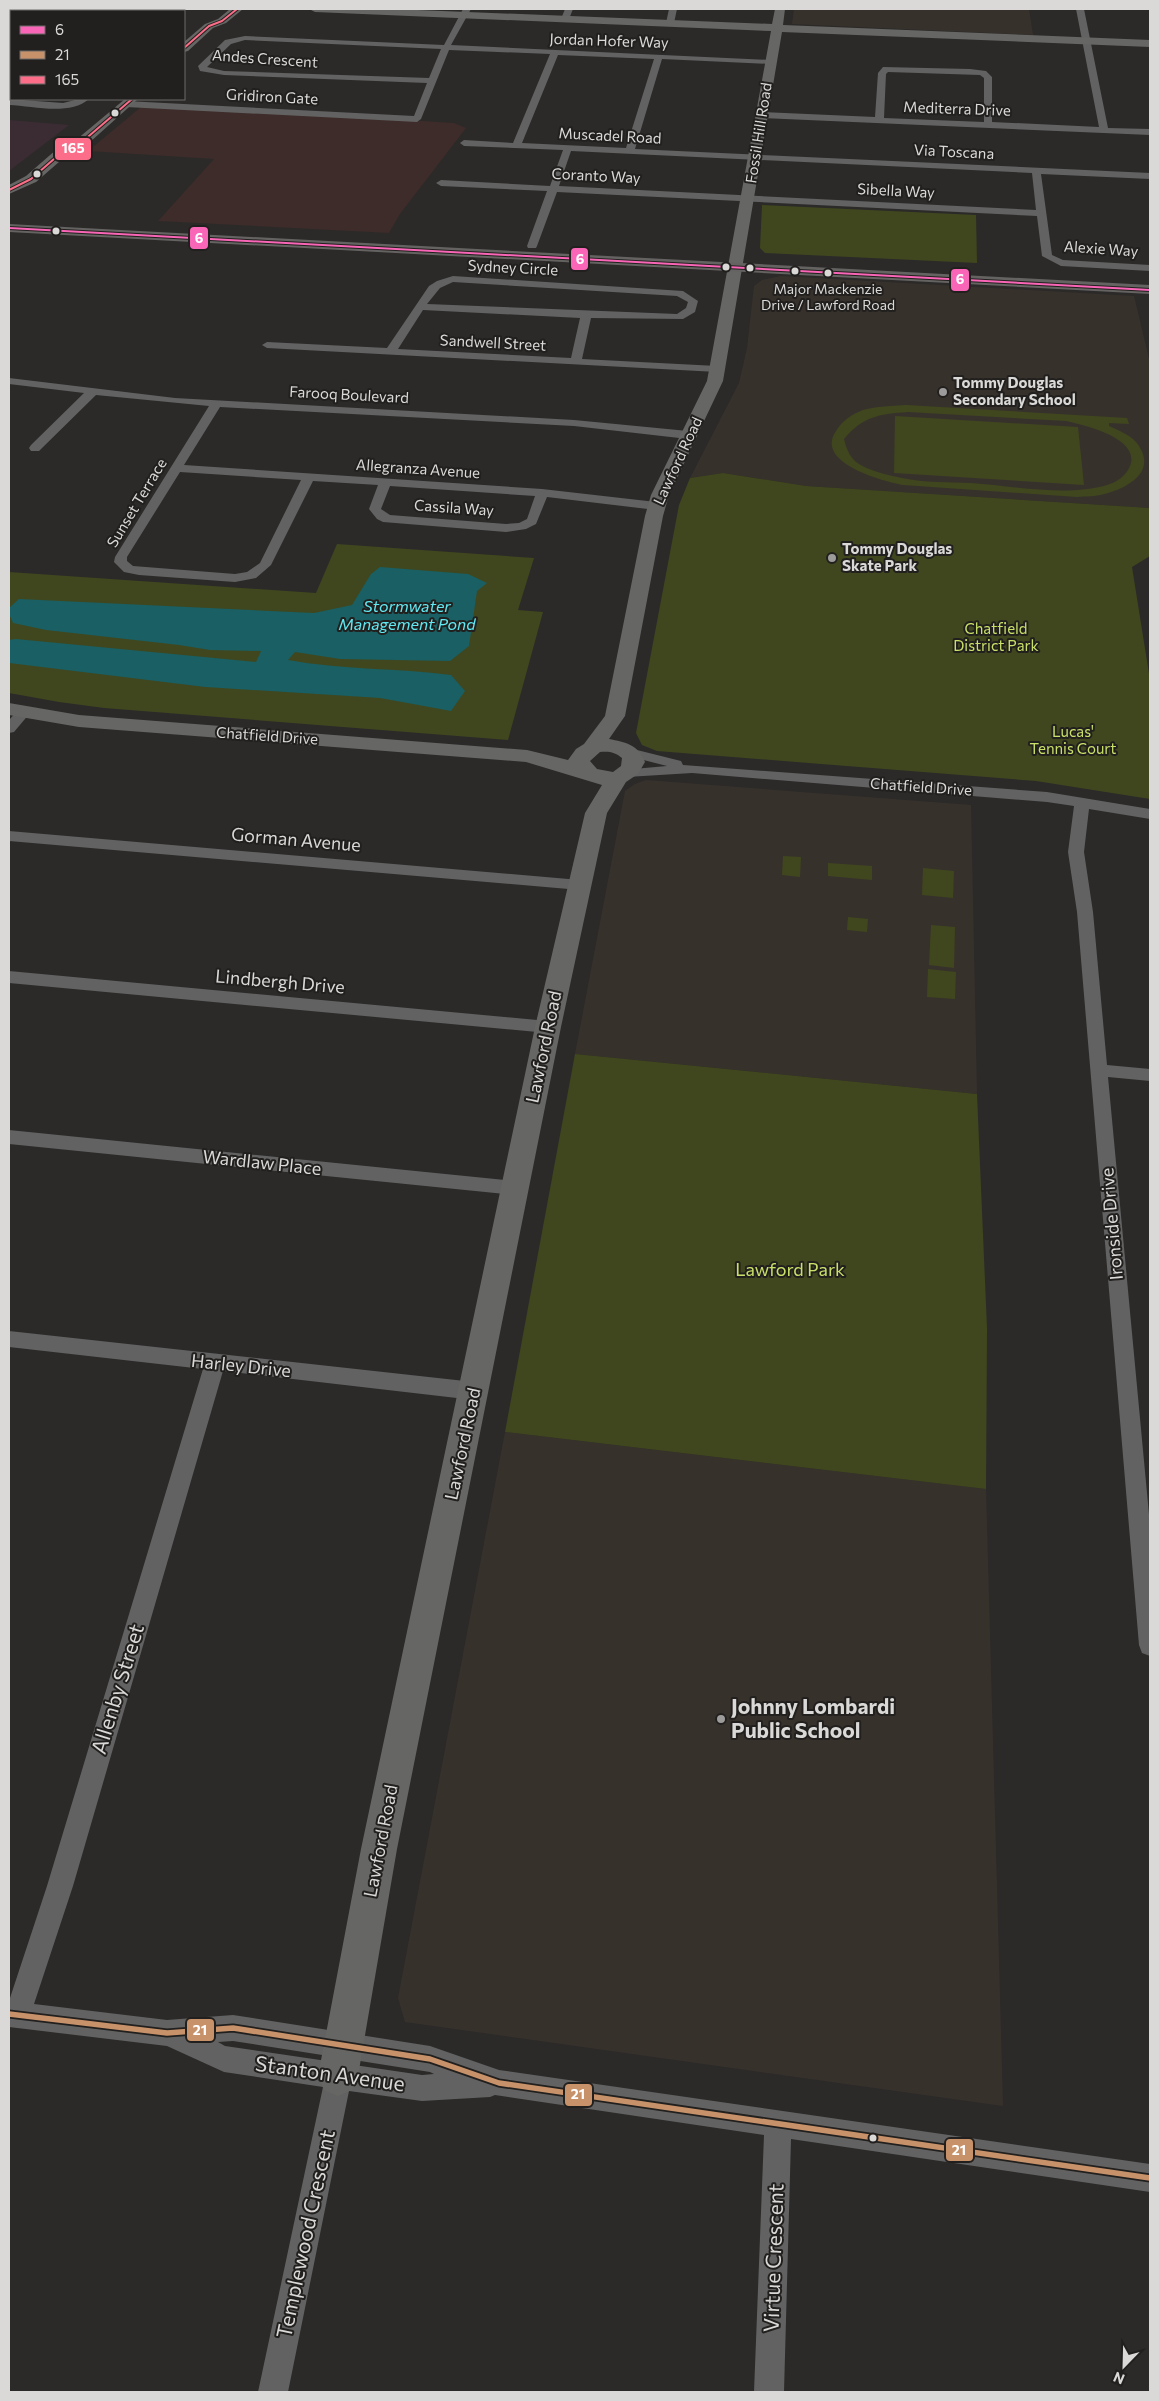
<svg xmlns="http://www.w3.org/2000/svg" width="1159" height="2401" font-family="Commissioner,sans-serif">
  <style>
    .commercial { fill: #3b2c33 }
    .industrial { fill: #3d2c29 }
    .built { fill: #37312c }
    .green { fill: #40471e; fill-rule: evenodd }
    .water { fill: #195f63 }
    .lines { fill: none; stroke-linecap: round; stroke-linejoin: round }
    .street { fill: #626262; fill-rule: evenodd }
    .secondary { fill: #666664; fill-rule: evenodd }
    .primary { fill: #646362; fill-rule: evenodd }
    .bus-1-casing { stroke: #22201e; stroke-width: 4 }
    .bus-2-casing { stroke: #22201e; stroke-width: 9 }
    .bus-3-casing { stroke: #22201e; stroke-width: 4 }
    .bus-1 { stroke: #fa66b7; stroke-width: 2 }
    .bus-2 { stroke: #c7916a; stroke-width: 5.5 }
    .bus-3 { stroke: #fb6d88; stroke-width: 2 }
    .bus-dot { fill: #dad9d7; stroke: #22201e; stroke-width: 2 }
    .poi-dot { fill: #9d9c9a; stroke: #22201e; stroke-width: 2 }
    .labels { text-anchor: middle; stroke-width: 4; stroke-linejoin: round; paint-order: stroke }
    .far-bus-label { font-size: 14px; fill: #dad9d7; stroke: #22201e }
    .far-street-label { font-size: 15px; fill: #dad9d7; stroke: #22201e }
    .far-poi-label { font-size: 15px; font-weight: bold; fill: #dad9d7; stroke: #22201e; text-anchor: start }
    .far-park-label { font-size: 15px; fill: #c8e068; stroke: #22201e }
    .far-water-label { font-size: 16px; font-style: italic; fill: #60e9f3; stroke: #22201e }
    .street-label { font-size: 18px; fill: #dad9d7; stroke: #22201e }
    .park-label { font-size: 18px; fill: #c8e068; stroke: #22201e }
    .near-street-label { font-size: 21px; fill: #dad9d7; stroke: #22201e }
    .near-poi-label { font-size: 21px; font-weight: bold; fill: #dad9d7; stroke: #22201e; text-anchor: start }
    .line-badge { stroke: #22201e; stroke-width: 2 }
    .badge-label { font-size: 14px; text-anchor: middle; font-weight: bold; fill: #fff }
  </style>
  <rect width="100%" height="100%" fill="#2b2a29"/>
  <!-- commercial -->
  <polygon class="commercial" points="9,120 69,125 9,171"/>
  <!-- industrial -->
  <polygon class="industrial" points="141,107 423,121 454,123 466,128 400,214 389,233 158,221 214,159 88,151"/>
  <!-- built -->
  <g class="built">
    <polygon points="794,9 1029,9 1033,35 792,24"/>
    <polygon points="781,276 1134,296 1150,363 1150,508 806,486 723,473 690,478 739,383 747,348 754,286 762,280"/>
    <polygon points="646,780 971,805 977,1094 575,1054 625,791 635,784"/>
    <polygon points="505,1432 986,1489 1003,2106 405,2022 398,1998"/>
  </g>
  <!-- green -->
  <g class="green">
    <polygon points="762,205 976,215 977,263 765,253 760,248"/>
    <path d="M906,405L1127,418L1129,424L1109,423V426C1118,430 1130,435 1136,442C1159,470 1129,488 1104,494C1095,497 1085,496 1077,497L903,485C883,481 814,463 836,431C842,421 852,414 863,410C877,406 892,406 906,405ZM908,412L1066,421C1084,425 1141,438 1130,466C1126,476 1117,482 1107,485C1067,497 1013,486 971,483C949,482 924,483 902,478C887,475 869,471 856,462C849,456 846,447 844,439C863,416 880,414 908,412Z"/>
    <polygon points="895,416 1078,427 1084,485 894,473"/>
    <polygon points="723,473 806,486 1150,508 1150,556 1132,567 1150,680 1150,799 1036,781 657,751 642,745 636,733 679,505 690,478"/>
    <polygon points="337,544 534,558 518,610 543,612 508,740 104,708 59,702 9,693 9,572 316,593"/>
    <polygon points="783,856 801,857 800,877 782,875"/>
    <polygon points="828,863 872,866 872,880 828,876"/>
    <polygon points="923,868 954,871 953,898 922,895"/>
    <polygon points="848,917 868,919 867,932 847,930"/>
    <polygon points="931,925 955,927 954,968 929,965"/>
    <polygon points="928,969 956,972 955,999 927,997"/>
    <polygon points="575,1054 977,1094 987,1328 986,1489 505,1432"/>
  </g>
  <!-- water -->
  <path class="water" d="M380,567L468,574L487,583L477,591L469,646L450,661L340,659L295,652L288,660C342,670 397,668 451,675L465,691L451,711L380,698L205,687L9,663V640L16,639L256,662L261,651L210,650L179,645L46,630L13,623L9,614V608L19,599L314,613L352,605L371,574Z"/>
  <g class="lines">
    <!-- street -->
    <g class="street">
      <polygon points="27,9 61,9 65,11 31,11"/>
      <path d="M463,9H471L451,45L771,60L775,62L771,64L662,59L635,149L1150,173V179L1041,174L1052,255L1063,260L1150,265V271L1061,266L1042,256L1037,216L557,192L537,246L536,248H528L527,246L547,191L441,186L436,183L441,180L550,186L563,150L464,146L460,143L464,140L513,143L550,54L449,50L421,119L417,122L126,107L122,104L126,101L414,116L427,83L224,75L200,71L198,66L225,40L245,36L444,45ZM245,40L441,49L429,78L224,71L207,67L231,44ZM558,55L654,59L626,148L522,143ZM571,151L1032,173L1036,210L559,186Z"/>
      <polygon points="565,9 573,9 569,19 565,21 561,19"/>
      <polygon points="669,9 677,9 674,23 670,25 666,23"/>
      <path d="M1076,9H1084L1108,128L1150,129V135L762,118L758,115L762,112L875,117L878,73L883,67L970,69L986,71L992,77V122L1099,127ZM888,72L980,75L984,78V122L884,118L886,74Z"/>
      <rect x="9" y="33" width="2" height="5"/>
      <rect x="9" y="64" width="2" height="4"/>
      <path d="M9,99L63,103L79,99H89C70,116 33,106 9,105Z"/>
      <path d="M453,276L683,291L698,301L695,312L683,319L591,318L582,359L717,366L723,369L717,372L267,348L262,345L267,342L387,348L429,286L437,281ZM453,282L677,296L688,302L686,308L677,314L427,304L440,288ZM423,310L580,318L571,358L398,349Z"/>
      <path d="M9,378L175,398L574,420L688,431L694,435L688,439L574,426L220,407L184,465L542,489L656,502L662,506L656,510L547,497L536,524L526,529L506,532L383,522L377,519L369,509L378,485L313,481L271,565L256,578L235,582L139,575L124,572L114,562L115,557L209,406L96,395L39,451H31L29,448L31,445L84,393L9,384ZM180,472L301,480L260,563L247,572L235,574L133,566L127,561V557ZM390,486L535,496L527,519L519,523L506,524L390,515L381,509Z"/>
      <polygon points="23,709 30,713 14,732 9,733 9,720 18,710"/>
      <polygon points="629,748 681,761 683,765 1047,792 1150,809 1150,819 1089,809 1084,852 1093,912 1107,1065 1150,1069 1150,1081 1108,1077 1150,1525 1150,1656 1142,1653 1139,1645 1077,912 1068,852 1074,806 1047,802 692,773 627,777 620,773 622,770 667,766 624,755 622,752"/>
      <polygon points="9,831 580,880 586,881 588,885 586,889 580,890 9,841"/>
      <polygon points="9,971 548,1021 554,1023 557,1027 554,1031 548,1033 9,983"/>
      <polygon points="9,1130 515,1181 522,1183 524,1188 522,1193 515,1195 9,1144"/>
      <path d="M9,1331L474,1382L481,1385L484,1391L481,1397L474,1400L223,1371L73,1886L34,2004L167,2020L233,2015L430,2046L499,2070L1150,2164V2192L791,2139L784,2392H754L764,2135L495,2095L490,2097L422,2101L349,2091L288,2392H258L323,2087L224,2072L167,2046L9,2027V2001L47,1886L203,1369L9,1347ZM233,2041L430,2072L434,2074L422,2075L225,2046L218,2042Z"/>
    </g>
    <!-- secondary -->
    <g class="secondary">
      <polygon points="230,9 243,9 226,23 213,28 188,51 184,52 184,42 205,24 218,19"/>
      <path d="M309,9H393L772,24L775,9H785L783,25L1150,40V47L782,32L723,381L669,495L663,516L625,716L609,739C625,742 639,745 645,762L638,774L626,782L607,813L561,1027L397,1849L358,2076L352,2090L338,2096L324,2090L318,2076L361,1849L535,1027L585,813L602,785L526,762L79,727L9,715V703L79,715L527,750L568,760L576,749L584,744L605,716L645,516L651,495L707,381L771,31L315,12ZM600,752C609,751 615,752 622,758L621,766L613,772L597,769L590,761Z"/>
      <polygon points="125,99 138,99 80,151 67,155 36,182 9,194 9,185 26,176 57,149 70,145"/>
    </g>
    <!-- primary -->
    <polygon class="primary" points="9,224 1150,285 1150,294 9,232"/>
    <defs>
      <polyline id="bus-1" points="9,228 1150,290"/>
      <polyline id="bus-2" points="9,2014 167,2033 233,2028 430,2059 499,2083 1150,2178"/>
      <g id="bus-3">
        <polyline points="184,48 209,26 222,21 237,9"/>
        <polyline points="9,190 31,179 62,152 75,148 132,99"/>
      </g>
    </defs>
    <!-- bus-1 casing -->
    <use href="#bus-1" class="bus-1-casing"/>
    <!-- bus-2 casing -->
    <use href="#bus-2" class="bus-2-casing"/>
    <!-- bus-3 casing -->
    <use href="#bus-3" class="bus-3-casing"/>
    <!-- bus-1 -->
    <use href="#bus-1" class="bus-1"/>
    <!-- bus-2 -->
    <use href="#bus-2" class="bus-2"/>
    <!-- bus-3 -->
    <use href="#bus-3" class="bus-3"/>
  </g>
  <!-- markers -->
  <g class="bus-dot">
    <circle cx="115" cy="113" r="4.5"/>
    <circle cx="37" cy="174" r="4.5"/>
    <circle cx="56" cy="231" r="4.5"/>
    <circle cx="726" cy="267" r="4.5"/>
    <circle cx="750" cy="268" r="4.5"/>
    <circle cx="795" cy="271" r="4.5"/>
    <circle cx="828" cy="273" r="4.5"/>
    <circle cx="873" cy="2138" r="4.5"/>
  </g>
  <g class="poi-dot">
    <circle cx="943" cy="392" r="5"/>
    <circle cx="832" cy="558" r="5"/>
    <circle cx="721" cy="1719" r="5"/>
  </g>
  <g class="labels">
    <!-- far-bus labels -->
    <g class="far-bus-label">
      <text x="828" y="294">Major Mackenzie<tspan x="828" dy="16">Drive / Lawford Road</tspan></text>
    </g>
    <!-- far-street labels -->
    <g class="far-street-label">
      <text transform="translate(609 41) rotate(2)" y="5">Jordan Hofer Way</text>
      <text transform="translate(265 59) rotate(4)" y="5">Andes Crescent</text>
      <text transform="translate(272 97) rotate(3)" y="5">Gridiron Gate</text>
      <text transform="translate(957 109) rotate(2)" y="5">Mediterra Drive</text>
      <text transform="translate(759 133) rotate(-81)" y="5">Fossil Hill Road</text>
      <text transform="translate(610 136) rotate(3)" y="5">Muscadel Road</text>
      <text transform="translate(954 152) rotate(3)" y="5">Via Toscana</text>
      <text transform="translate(596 176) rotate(3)" y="5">Coranto Way</text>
      <text transform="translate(896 191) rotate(3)" y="5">Sibella Way</text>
      <text transform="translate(1101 249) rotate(4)" y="5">Alexie Way</text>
      <text transform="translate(513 268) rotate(3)" y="5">Sydney Circle</text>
      <text transform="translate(493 343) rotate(3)" y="5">Sandwell Street</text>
      <text transform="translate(349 395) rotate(3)" y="5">Farooq Boulevard</text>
      <text transform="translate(678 461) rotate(-65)" y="5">Lawford Road</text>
      <text transform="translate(418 469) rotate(4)" y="5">Allegranza Avenue</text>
      <text transform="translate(137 503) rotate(-59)" y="5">Sunset Terrace</text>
      <text transform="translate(454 508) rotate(4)" y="5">Cassila Way</text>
      <text transform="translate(267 736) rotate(4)" y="5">Chatfield Drive</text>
      <text transform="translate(921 787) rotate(4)" y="5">Chatfield Drive</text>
    </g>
    <!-- far-poi labels -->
    <g class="far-poi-label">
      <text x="953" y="388">Tommy Douglas<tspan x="953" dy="17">Secondary School</tspan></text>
      <text x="842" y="554">Tommy Douglas<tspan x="842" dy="17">Skate Park</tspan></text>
    </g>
    <!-- far-park labels -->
    <g class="far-park-label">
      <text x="996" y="634">Chatfield<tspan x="996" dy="17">District Park</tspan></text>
      <text x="1073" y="737">Lucas'<tspan x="1073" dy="17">Tennis Court</tspan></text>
    </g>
    <!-- far-water labels -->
    <g class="far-water-label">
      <text x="407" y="612">Stormwater<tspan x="407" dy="18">Management Pond</tspan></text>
    </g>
    <!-- street labels -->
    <g class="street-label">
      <text transform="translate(296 840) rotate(5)" y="6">Gorman Avenue</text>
      <text transform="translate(280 982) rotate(5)" y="6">Lindbergh Drive</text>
      <text transform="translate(544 1047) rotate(-78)" y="6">Lawford Road</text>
      <text transform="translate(262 1163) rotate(6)" y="6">Wardlaw Place</text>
      <text transform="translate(1112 1224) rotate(-95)" y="6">Ironside Drive</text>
      <text transform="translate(241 1366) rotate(6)" y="6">Harley Drive</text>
      <text transform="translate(463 1444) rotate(-78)" y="6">Lawford Road</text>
      <text transform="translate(381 1841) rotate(-79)" y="6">Lawford Road</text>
    </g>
    <!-- park labels -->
    <g class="park-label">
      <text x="790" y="1276">Lawford Park</text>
    </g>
    <!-- near-street labels -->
    <g class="near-street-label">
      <text transform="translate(118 1689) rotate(-73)" y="7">Allenby Street</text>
      <text transform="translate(330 2074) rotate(8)" y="7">Stanton Avenue</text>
      <text transform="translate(306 2234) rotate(-78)" y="7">Templewood Crescent</text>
      <text transform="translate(774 2258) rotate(-88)" y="7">Virtue Crescent</text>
    </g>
    <!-- near-poi labels -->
    <g class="near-poi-label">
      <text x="731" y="1714">Johnny Lombardi<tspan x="731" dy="24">Public School</tspan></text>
    </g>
  </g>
  <g class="line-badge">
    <rect x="54" y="137" width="38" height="24" rx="5" fill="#fb6d88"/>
    <rect x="189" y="226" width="20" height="24" rx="5" fill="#fa66b7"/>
    <rect x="570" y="247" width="19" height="24" rx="5" fill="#fa66b7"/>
    <rect x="950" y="268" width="20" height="24" rx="5" fill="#fa66b7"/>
    <rect x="186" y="2018" width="29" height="24" rx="5" fill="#c7916a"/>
    <rect x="564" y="2083" width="29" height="24" rx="5" fill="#c7916a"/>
    <rect x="945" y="2138" width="29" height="24" rx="5" fill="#c7916a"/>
  </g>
  <g class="badge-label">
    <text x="73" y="153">165</text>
    <text x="199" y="243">6</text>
    <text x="580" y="264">6</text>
    <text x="960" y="284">6</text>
    <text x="200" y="2035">21</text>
    <text x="578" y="2099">21</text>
    <text x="959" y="2155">21</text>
  </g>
  <!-- border -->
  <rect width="1159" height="2401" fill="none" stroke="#dad9d7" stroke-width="20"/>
  <!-- legend -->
  <rect x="10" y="10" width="175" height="90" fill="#22201e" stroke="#6c6a68"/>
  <rect x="20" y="26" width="25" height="8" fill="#fa66b7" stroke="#6c6a68"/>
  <text x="55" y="35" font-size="15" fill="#dad9d7">6</text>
  <rect x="20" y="51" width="25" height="8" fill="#c7916a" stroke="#6c6a68"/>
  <text x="55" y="60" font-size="15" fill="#dad9d7">21</text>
  <rect x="20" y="76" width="25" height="8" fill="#fb6d88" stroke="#6c6a68"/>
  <text x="55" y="85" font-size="15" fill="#dad9d7">165</text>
  <!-- north arrow -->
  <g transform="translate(1124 2366) rotate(203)" stroke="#22201e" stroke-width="4" paint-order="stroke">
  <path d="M0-4L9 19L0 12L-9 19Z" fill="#dad9d7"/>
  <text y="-8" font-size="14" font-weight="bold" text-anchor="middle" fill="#dad9d7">N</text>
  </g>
</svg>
